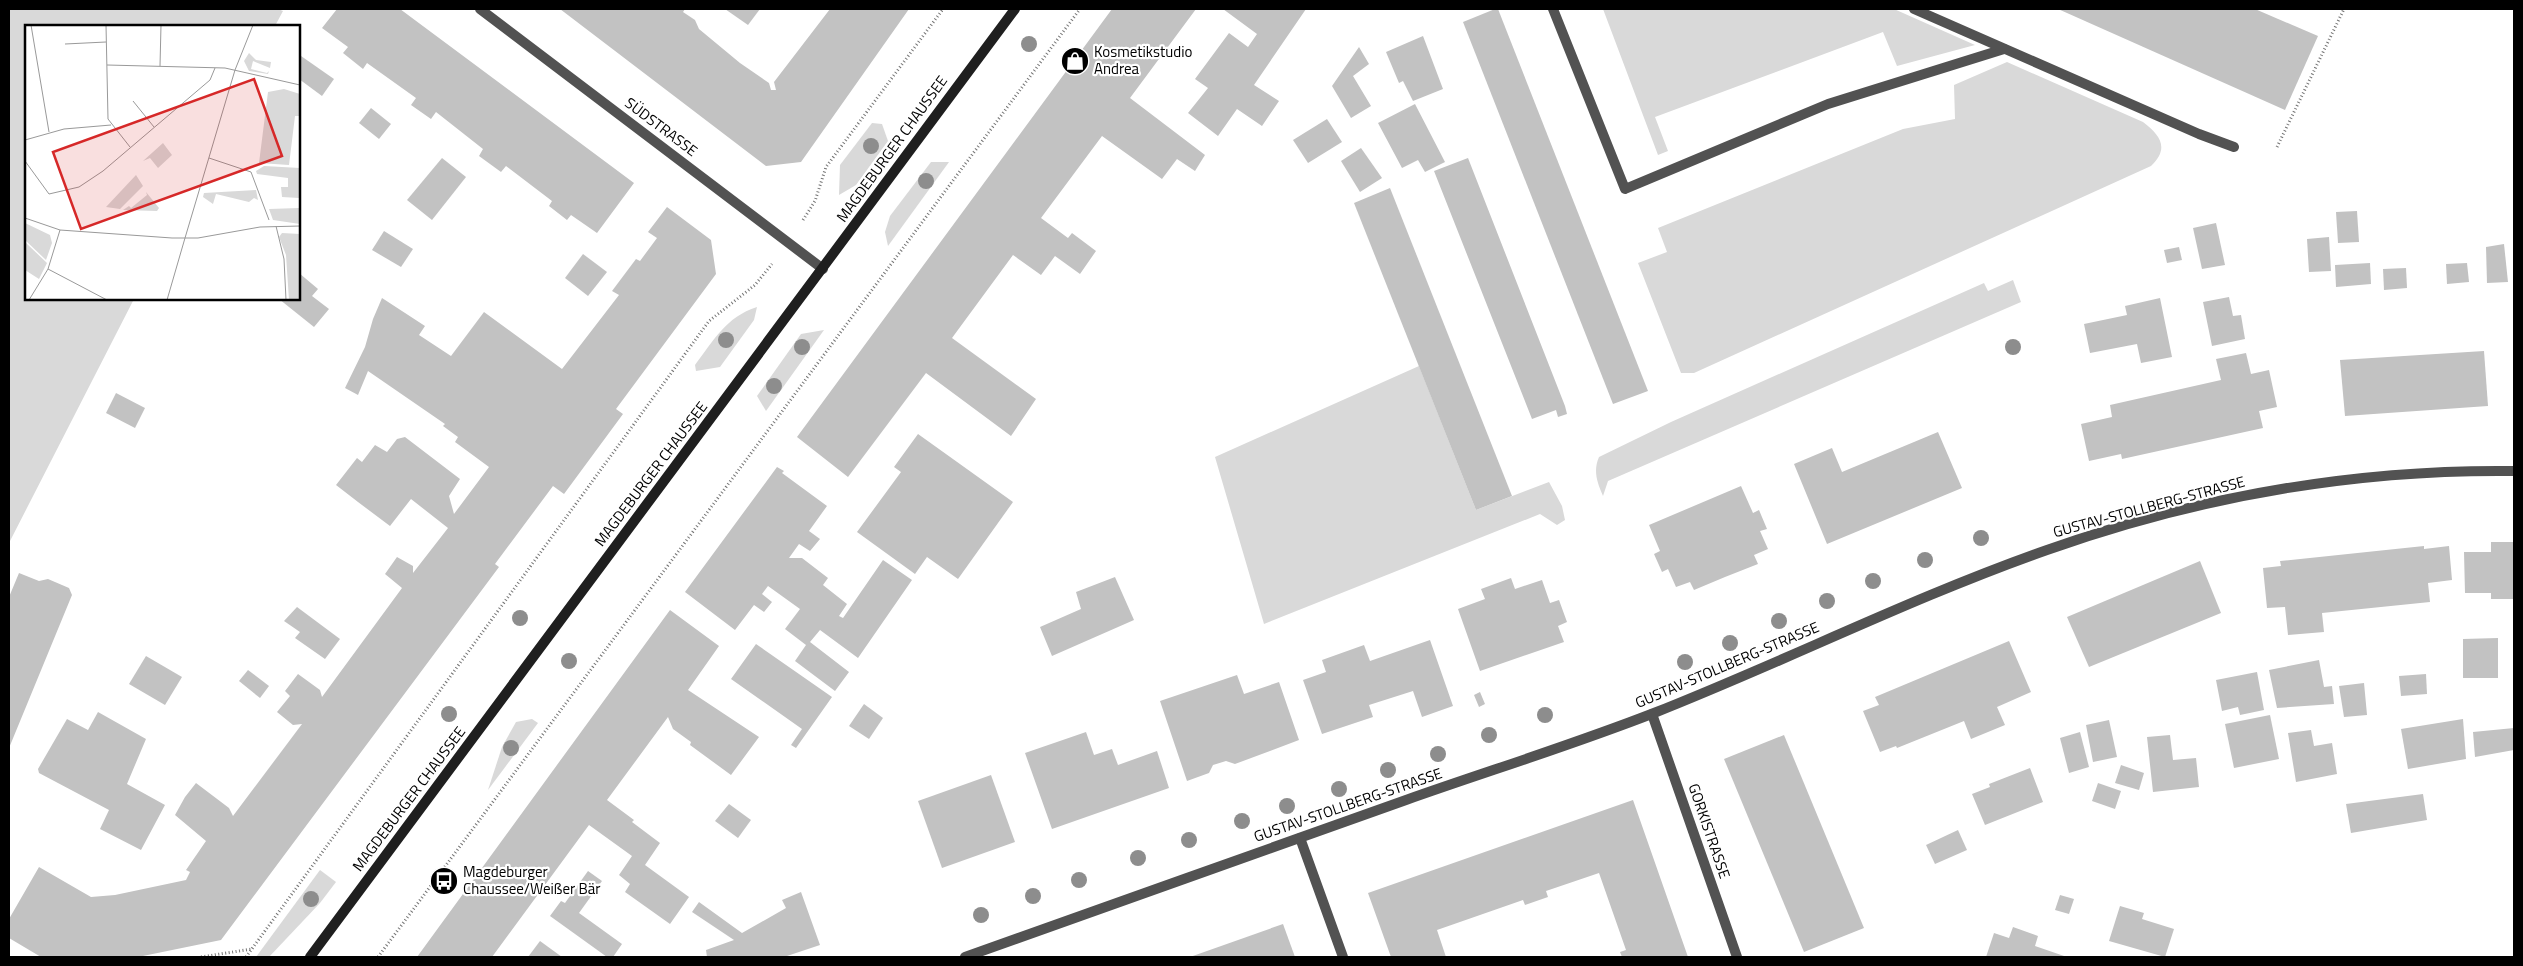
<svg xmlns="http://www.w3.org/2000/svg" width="2523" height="966" font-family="'Titillium Web',sans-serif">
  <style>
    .green { fill: #d9d9d9 }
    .building { fill: #c2c2c2 }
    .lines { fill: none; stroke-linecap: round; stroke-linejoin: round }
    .path { stroke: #747474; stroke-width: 3; stroke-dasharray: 1 2.5; stroke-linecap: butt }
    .lane { stroke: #525252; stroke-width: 10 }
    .street { stroke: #525252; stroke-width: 10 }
    .secondary { stroke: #1f1f1f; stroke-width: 10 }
    .tree { fill: #8d8d8d }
    .labels { text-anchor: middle; stroke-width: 4.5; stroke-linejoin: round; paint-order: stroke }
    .poi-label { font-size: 15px; fill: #000; stroke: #fff; text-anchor: start }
    .street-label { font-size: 15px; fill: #000; stroke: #fff }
    .inset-road { fill: none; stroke: #999; stroke-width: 1 }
    .view { fill: #d62828; fill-opacity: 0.15; stroke: #d62828; stroke-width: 2.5 }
    .inset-edge { fill: none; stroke: #000; stroke-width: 2.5 }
  </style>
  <rect width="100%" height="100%" fill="#fff"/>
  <!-- green -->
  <g class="green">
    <polygon points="9,9 278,9 283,11 275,26 26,26 26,299 134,299 9,543"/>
    <polygon points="1603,9 1894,9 1975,45 1897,66 1883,32 1655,117 1668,151 1658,155"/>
    <path d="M2007,62L2143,122C2160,135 2170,148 2151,166L1694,373H1681L1638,263L1667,252L1658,228L1903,129L1955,119L1954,85Z"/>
    <polygon points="872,123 882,124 888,141 856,185 839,195 840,165"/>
    <polygon points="931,162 949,162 888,246 885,232 890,216"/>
    <path d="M2013,280L2021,302L1608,481L1603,496C1597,482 1593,471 1599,457L1671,422L1984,283L1988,291Z"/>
    <path d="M757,307L754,320L720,367L696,371L695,365C714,340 726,317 757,307Z"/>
    <polygon points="824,330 766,411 757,396 801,334"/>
    <polygon points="1419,366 1476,510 1549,482 1562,506 1565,520 1557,525 1540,514 1264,624 1215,457"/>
    <polygon points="532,719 538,723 488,790 502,747 516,722"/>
    <polygon points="320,870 336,882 320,903 269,957 256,957"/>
  </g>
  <!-- building -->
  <g class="building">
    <polygon points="337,9 400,9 634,183 597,233 571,215 567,220 549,206 552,201 506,166 501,172 479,156 483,149 436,112 431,119 411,105 416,98 367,63 363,69 343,53 348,47 322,28"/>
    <polygon points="560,9 685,9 683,12 695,20 699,29 740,63 769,83 771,90 776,90 774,82 830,9 909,9 801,162 766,166"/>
    <polygon points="725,9 760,9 748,25"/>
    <polygon points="1112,9 1196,9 1130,98 1205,155 1195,171 1177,159 1162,179 1102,136 1041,218 1068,238 1072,233 1096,251 1080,274 1055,256 1041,275 1013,255 952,338 1036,399 1011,436 926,373 848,477 797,437"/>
    <polygon points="1223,9 1306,9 1254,85 1279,101 1262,126 1237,109 1218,136 1188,113 1208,88 1195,79 1229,33 1248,47 1257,34"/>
    <polygon points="1495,9 1498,9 1648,391 1613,404 1463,22"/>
    <polygon points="2058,9 2255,9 2318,36 2285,110"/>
    <polygon points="1423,36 1443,89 1413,101 1403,81 1399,83 1386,52"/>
    <polygon points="1359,47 1369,64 1353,76 1371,106 1351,118 1332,86"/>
    <polygon points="301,56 334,79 322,96 299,79 299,59"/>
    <polygon points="1415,104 1445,162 1425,172 1418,160 1402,168 1378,123"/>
    <polygon points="371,108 391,124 379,139 359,123"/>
    <polygon points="1327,119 1342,142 1308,163 1293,140"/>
    <polygon points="1361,148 1382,178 1360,192 1341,161"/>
    <polygon points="442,158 466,177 432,220 407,200"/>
    <polygon points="1468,158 1565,406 1567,414 1558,417 1556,410 1532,419 1434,171"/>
    <polygon points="1390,188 1512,496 1476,510 1354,203"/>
    <polygon points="667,207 711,240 716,274 616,409 623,414 564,494 553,486 495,564 499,567 221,940 138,957 41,957 9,938 9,919 39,867 91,897 115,895 186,880 190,872 186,870 206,841 175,815 185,797 196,783 229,808 233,816 302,724 293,725 277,712 290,696 285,691 298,674 320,690 322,697 402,588 385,574 397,557 413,566 413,573 448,528 411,499 390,526 358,502 336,485 357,458 362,462 375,445 387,452 397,439 405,437 460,479 449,496 454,514 489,467 455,442 458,437 443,426 445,424 368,371 358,395 345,388 365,347 373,319 382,298 425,326 419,335 451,356 484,312 562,369 619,295 612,291 636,259 640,261 657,238 648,232"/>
    <polygon points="2357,211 2359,242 2338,243 2336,212"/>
    <polygon points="2216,223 2225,265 2202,269 2193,228"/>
    <polygon points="384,231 413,249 401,267 372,250"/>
    <polygon points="2329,237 2331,271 2309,272 2307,239"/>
    <polygon points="2504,244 2508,282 2487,283 2486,247"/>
    <polygon points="2179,247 2182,260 2167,263 2164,250"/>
    <polygon points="583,254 607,272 588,296 565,278"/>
    <polygon points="2370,263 2371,284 2336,287 2335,265"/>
    <polygon points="2467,263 2469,282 2447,284 2446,264"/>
    <polygon points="2406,268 2407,288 2384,290 2383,269"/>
    <polygon points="299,273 318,289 312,296 329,309 314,327 279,299 299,299"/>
    <polygon points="2229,297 2233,316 2241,315 2245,339 2212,346 2203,302"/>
    <polygon points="2160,298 2172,357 2141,363 2137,344 2090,353 2084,324 2127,315 2125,306"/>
    <polygon points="2484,351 2488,406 2345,416 2340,360"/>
    <polygon points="2246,353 2251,374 2269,370 2277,407 2259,411 2263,428 2122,459 2121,454 2089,461 2081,424 2112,417 2110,405 2221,380 2216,359"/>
    <polygon points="116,393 145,408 135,428 106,413"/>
    <polygon points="1938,432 1962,488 1827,544 1794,464 1832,448 1842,472"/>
    <polygon points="918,434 1013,502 958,579 927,557 915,574 857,532 901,472 894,467"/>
    <polygon points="777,467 784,471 782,473 827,506 809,531 820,539 810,551 799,544 789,558 802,558 828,578 823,585 847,604 839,616 843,618 883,560 912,580 858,658 820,630 810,642 849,672 835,691 795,661 806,645 785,629 800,609 768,586 762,594 772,602 764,612 754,605 735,630 685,592"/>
    <polygon points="1741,486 1753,513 1759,510 1767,529 1760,531 1768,549 1754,555 1758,564 1725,577 1694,590 1690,582 1676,587 1668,569 1662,572 1654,554 1660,551 1649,525"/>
    <polygon points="2491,542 2514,542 2514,599 2491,599 2491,593 2465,593 2464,552 2491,552"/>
    <polygon points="2424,546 2424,549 2449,546 2452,580 2428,583 2430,602 2322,613 2324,632 2288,635 2285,607 2267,608 2263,568 2281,566 2280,561"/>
    <polygon points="2200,561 2221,613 2089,667 2067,617"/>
    <polygon points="19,573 39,581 48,579 69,588 72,595 9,748 9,597"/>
    <polygon points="1115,577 1134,620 1052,656 1040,627 1081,609 1076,592"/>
    <polygon points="1511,578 1515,589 1542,580 1550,603 1559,600 1567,622 1558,626 1564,642 1480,671 1458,609 1485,599 1481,589"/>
    <polygon points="297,607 340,639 325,659 295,638 300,632 284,621"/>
    <polygon points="670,610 719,646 688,690 759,737 731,775 690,745 691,742 673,729 668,717 607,800 634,820 632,822 660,843 645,865 689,897 670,924 625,892 630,884 619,875 632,856 589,825 492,957 417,957"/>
    <polygon points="2498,638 2498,678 2463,678 2463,639"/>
    <polygon points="1430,640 1453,706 1422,717 1413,691 1369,705 1373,717 1322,734 1303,680 1326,672 1322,660 1364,645 1370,661"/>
    <polygon points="2009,641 2031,692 1997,707 2005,725 1971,739 1964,721 1897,748 1896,746 1880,752 1863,711 1879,705 1875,697"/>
    <polygon points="756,644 832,697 796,748 791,745 802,729 731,679"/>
    <polygon points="146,656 182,677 165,705 129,684"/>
    <polygon points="2319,660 2324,687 2332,686 2334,704 2277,708 2269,670"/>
    <polygon points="248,670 269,686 260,698 239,681"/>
    <polygon points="2257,672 2264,710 2240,715 2238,707 2222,711 2216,680"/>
    <polygon points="2426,674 2427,694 2401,696 2399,676"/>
    <polygon points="1237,675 1244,694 1279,682 1299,740 1235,764 1226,761 1213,765 1209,773 1187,781 1160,701"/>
    <polygon points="2364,683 2367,715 2344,717 2339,686"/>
    <polygon points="1480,692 1485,704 1479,707 1474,695"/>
    <polygon points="864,704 883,718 869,739 849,726"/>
    <polygon points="98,712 146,739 127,784 165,805 141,850 100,829 109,810 39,773 38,769 67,719 88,730"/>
    <polygon points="2270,715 2279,759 2234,768 2225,724"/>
    <polygon points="2463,719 2466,759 2408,769 2401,729"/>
    <polygon points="2109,720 2117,757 2093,762 2086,725"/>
    <polygon points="2514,728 2514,750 2475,757 2473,732"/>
    <polygon points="2311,730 2314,746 2332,743 2337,774 2296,782 2288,733"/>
    <polygon points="1086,732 1094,755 1112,749 1118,765 1157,751 1169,788 1052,829 1025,753"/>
    <polygon points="2080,732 2089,767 2069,773 2060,738"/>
    <polygon points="1784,735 1864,928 1804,952 1724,759"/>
    <polygon points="2170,735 2173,760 2196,758 2199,787 2153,792 2147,737"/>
    <polygon points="2121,765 2144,773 2139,790 2115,783"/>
    <polygon points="2030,768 2043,802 1985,825 1972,794 1990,787 1989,784"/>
    <polygon points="991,775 1015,842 942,868 918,801"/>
    <polygon points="2098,783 2121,791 2115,809 2092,801"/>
    <polygon points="2423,794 2427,820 2351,833 2346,804"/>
    <polygon points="1633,800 1688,957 1622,957 1620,952 1626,950 1599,873 1546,891 1548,897 1525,905 1523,900 1437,930 1446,957 1391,957 1368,893"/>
    <polygon points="729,804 751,820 738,838 715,821"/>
    <polygon points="1958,830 1967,850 1935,864 1926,845"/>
    <polygon points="588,871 602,881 579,913 622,944 613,957 607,957 550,916 561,901 565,903"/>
    <polygon points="801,892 820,945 784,957 707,957 706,950 734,940 692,912 699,902 742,933 786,908 782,900"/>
    <polygon points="2060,895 2074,899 2069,914 2055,910"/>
    <polygon points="2120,906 2144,913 2142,919 2174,929 2165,957 2109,941"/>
    <polygon points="1283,924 1295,957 1190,957"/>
    <polygon points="2013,927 2038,936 2035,946 2067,957 1986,957 1994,933 2009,938"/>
    <polygon points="540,941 562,957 528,957"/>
  </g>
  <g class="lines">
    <!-- path -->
    <g class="path">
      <polyline points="2277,147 2344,9"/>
      <polyline points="803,220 815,201 826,167 943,9"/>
      <polyline points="201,957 252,949"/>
      <polyline points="246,957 709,321 755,285 772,264"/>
      <polyline points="378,957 1080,9"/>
      <polyline points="2513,957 2514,957"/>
    </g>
    <!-- lane -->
    <g class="lane">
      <polyline points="1553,9 1625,189 1828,104 2004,49"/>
      <polyline points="1914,9 2199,134 2234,147"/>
    </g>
    <!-- street -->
    <g class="street">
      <polyline points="480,9 823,269"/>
      <polyline points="1652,714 1737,957"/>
      <polyline points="1300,838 1343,957"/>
      <path d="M965,957C1112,905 1259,852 1406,800C1488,771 1572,745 1654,713C1786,661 1913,597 2047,550C2197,497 2355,469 2514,471"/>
    </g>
    <!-- secondary -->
    <polyline class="secondary" points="310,957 1015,9"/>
  </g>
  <!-- trees -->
  <g class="tree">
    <circle cx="1029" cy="44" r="8"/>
    <circle cx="871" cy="146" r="8"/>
    <circle cx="926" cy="181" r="8"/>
    <circle cx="726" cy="340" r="8"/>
    <circle cx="802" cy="347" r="8"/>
    <circle cx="2013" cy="347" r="8"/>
    <circle cx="774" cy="386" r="8"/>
    <circle cx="1981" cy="538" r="8"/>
    <circle cx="1925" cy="560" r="8"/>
    <circle cx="1873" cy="581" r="8"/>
    <circle cx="1827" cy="601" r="8"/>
    <circle cx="520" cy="618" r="8"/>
    <circle cx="1779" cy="621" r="8"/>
    <circle cx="1730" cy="643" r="8"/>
    <circle cx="569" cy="661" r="8"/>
    <circle cx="1685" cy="662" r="8"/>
    <circle cx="449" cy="714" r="8"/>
    <circle cx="1545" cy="715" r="8"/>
    <circle cx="1489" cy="735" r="8"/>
    <circle cx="511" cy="748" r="8"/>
    <circle cx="1438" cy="754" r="8"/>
    <circle cx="1388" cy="770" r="8"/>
    <circle cx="1339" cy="789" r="8"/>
    <circle cx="1287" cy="806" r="8"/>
    <circle cx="1242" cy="821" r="8"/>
    <circle cx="1189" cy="840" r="8"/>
    <circle cx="1138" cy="858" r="8"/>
    <circle cx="1079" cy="880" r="8"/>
    <circle cx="1033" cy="896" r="8"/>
    <circle cx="311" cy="899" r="8"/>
    <circle cx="981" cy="915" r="8"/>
  </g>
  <!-- icons -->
  <defs>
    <symbol id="shop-disc" viewBox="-11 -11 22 22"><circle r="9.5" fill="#000" stroke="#fff"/><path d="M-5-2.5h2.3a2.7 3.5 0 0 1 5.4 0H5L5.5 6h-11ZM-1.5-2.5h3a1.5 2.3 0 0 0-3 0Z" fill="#fff"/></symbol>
    <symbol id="bus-disc" viewBox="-11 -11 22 22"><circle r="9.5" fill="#000" stroke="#fff"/><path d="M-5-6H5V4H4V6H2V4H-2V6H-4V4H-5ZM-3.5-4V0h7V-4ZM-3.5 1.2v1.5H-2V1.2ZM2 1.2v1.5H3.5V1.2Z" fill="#fff"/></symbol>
  </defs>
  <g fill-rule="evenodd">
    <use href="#shop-disc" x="1059" y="45" width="32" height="32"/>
    <use href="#bus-disc" x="428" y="865" width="32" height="32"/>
  </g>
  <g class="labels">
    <!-- poi labels -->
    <g class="poi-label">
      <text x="1094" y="57">Kosmetikstudio<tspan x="1094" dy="17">Andrea</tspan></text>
      <text x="463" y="877">Magdeburger<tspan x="463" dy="17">Chaussee/Weißer Bär</tspan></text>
    </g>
    <!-- street labels -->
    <g class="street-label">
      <text transform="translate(661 127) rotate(37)" y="5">SÜDSTRASSE</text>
      <text transform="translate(892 149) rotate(-54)" y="5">MAGDEBURGER CHAUSSEE</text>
      <text transform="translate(651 474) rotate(-53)" y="5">MAGDEBURGER CHAUSSEE</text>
      <text transform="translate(2149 507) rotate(-15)" y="5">GUSTAV-STOLLBERG-STRASSE</text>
      <text transform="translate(1727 665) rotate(-23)" y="5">GUSTAV-STOLLBERG-STRASSE</text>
      <text transform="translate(409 799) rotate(-53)" y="5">MAGDEBURGER CHAUSSEE</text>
      <text transform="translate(1348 805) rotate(-19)" y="5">GUSTAV-STOLLBERG-STRASSE</text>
      <text transform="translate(1709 831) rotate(71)" y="5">GORKISTRASSE</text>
    </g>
  </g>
  <!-- overview -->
  <g transform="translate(25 25)">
    <rect width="275" height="275" fill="#fff"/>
    <path d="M224,28L231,35L246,37L245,43L228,36L226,44L242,48L244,46L243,49L224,46L219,36ZM259,64L275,69V91H270L264,140L234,138L243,67ZM138,118L147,130L133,143L125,133L118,136ZM239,141L275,143V199L248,195L244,184L274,183V173L257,172L256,162H263V153L232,149L231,146ZM111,150L118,161L95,184L81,182ZM231,165L233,175L229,173L224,177L191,169L188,179L178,172L179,168ZM121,167L134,183L132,186L98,185L104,181L106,183L122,170ZM0,198L25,210L27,218L21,235L0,215ZM257,208L275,209V275H264L261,230L254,212ZM0,217L22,238L14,254L0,245Z" fill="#d9d9d9"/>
    <path class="inset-road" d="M6,0L24,107M81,0L83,94L105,122M40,19L81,17M82,40L200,43L275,60M135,41L136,0M108,76L129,102M0,115L39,104L86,100M184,133L226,147L244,195M0,136L24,169L54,162L78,146L185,55L190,43M0,193L35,205L147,213H173L235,202L275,201M251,201L259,234L261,275M160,213L210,45L228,0M23,244L82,275M4,275L23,244L35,205M142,275L160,213"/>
    <path class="view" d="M229,54L257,131L56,204L28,127Z"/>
    <rect width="275" height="275" class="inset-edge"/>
  </g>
  <!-- border -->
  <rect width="2523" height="966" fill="none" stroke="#000000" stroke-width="20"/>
</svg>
